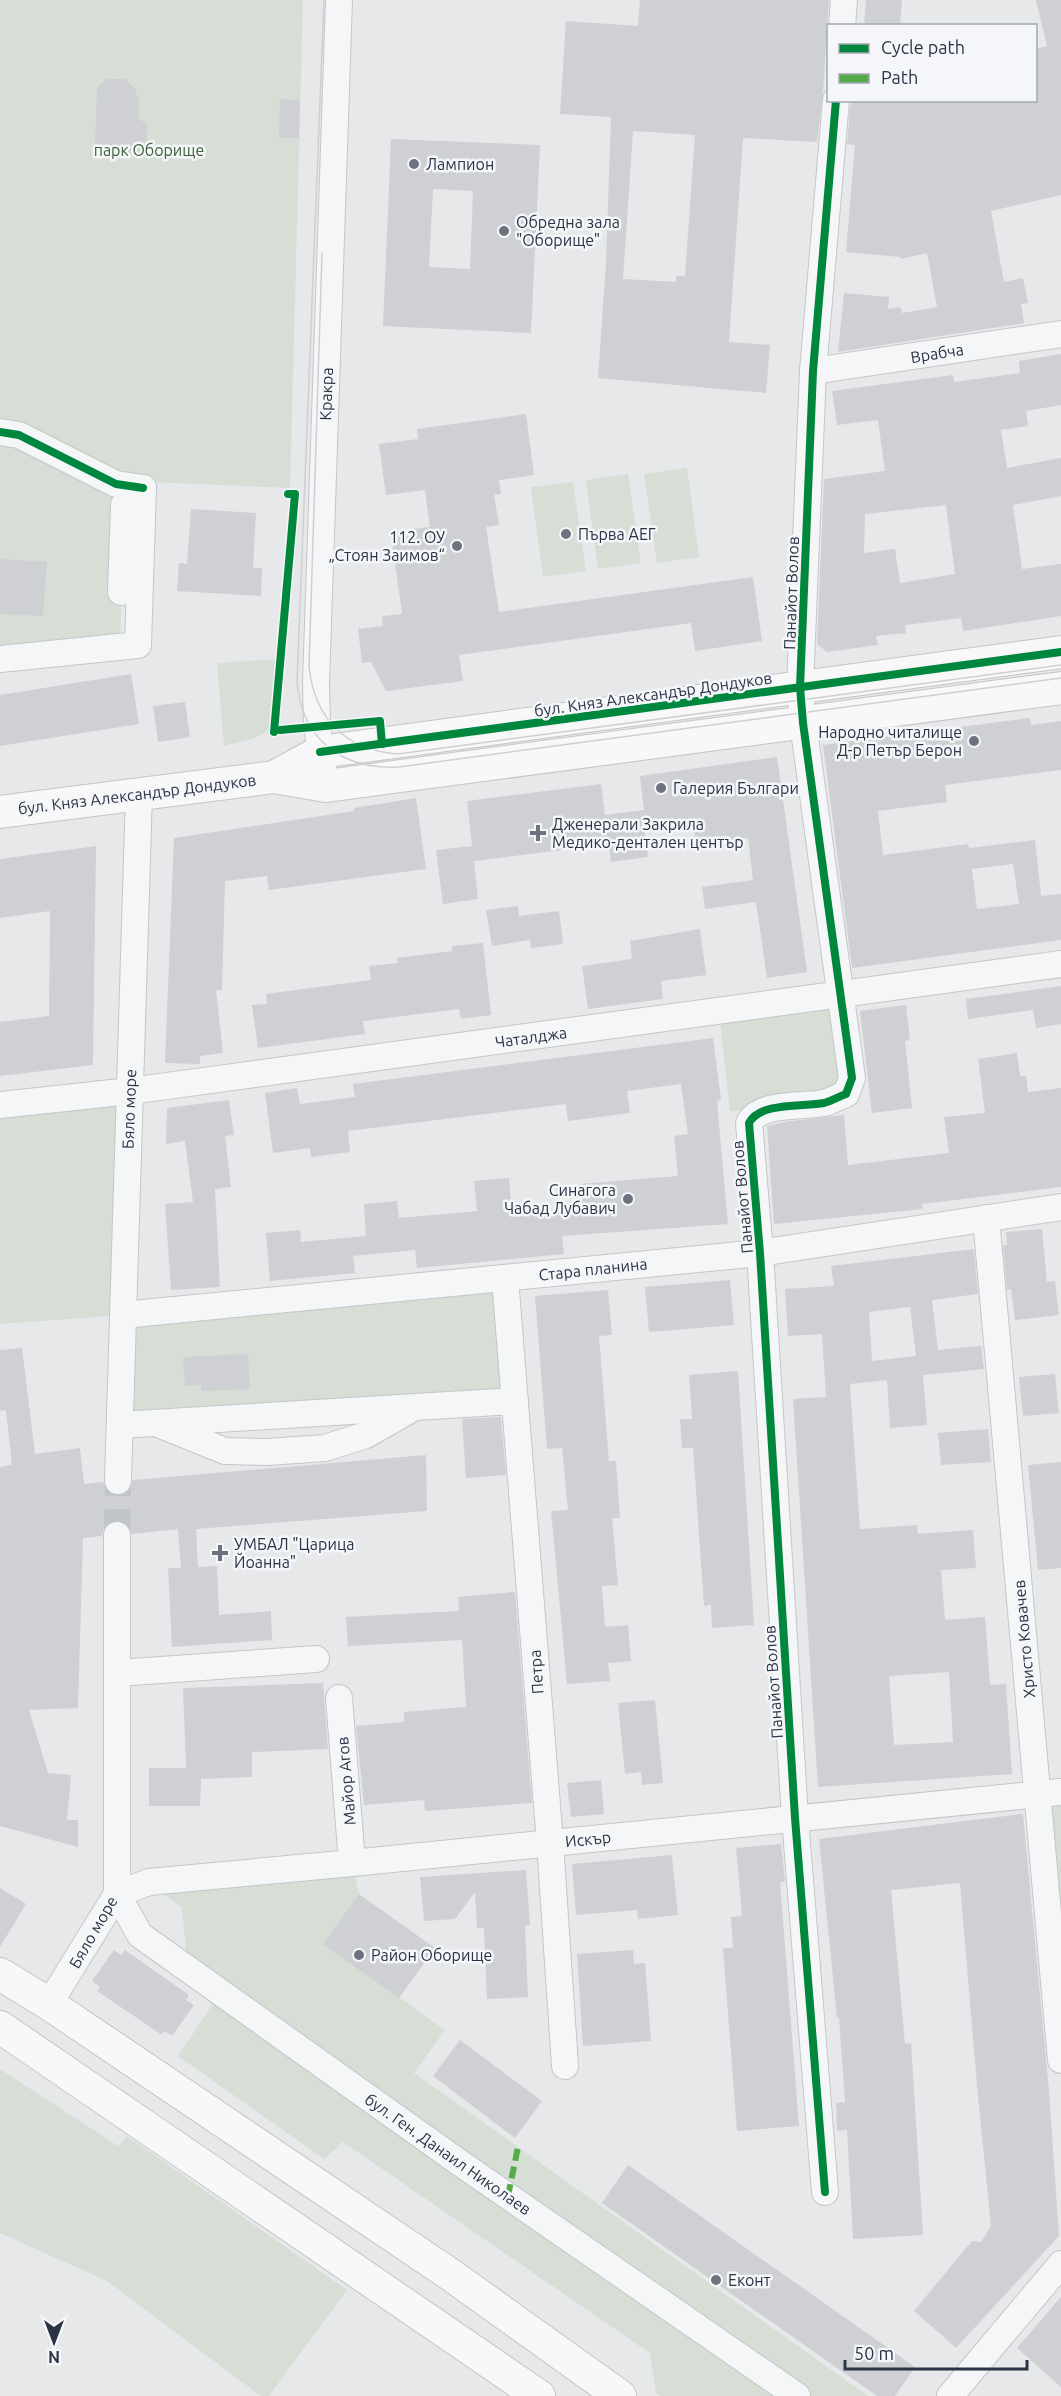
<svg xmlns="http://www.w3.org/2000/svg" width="1061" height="2396" font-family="Ubuntu,sans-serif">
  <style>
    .green { fill: #d6ded6 }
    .building { fill: #ced0d3; fill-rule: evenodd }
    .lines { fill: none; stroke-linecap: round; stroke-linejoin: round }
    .minor-tunnel { stroke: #c1c4c9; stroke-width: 26; stroke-dasharray: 26 13; stroke-linecap: butt }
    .minor-casing { stroke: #c4c6c8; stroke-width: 28 }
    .major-casing { stroke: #c2c5c8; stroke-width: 34 }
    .minor { stroke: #f5f6f7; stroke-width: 26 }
    .major { stroke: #f8f8f8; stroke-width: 32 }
    .tram { stroke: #cecfd2; stroke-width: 1.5 }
    .quiet { stroke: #54ac47; stroke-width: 6; stroke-dasharray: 12 6; stroke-linecap: butt }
    .cycleway-casing { stroke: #f4f6f9; stroke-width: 11 }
    .cycleway { stroke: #00873e; stroke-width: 8 }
    .poi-dot { fill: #6c737f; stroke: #f4f6f9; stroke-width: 2 }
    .labels { text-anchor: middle; stroke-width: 5; stroke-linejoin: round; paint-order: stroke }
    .park-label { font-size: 16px; fill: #3f6138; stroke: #f4f6f9 }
    .poi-label { font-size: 16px; fill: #2b3445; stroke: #f4f6f9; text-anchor: start }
    .street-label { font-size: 16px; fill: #2b3445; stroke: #f4f6f9 }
  </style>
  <rect width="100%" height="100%" fill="#e6e8ea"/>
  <!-- green -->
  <g class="green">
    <polygon points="0,0 303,0 290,488 147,482 121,477 0,421"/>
    <polygon points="0,432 116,484 124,505 120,647 0,659"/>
    <polygon points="687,468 699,557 657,563 644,474"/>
    <polygon points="628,474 641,563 598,569 586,480"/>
    <polygon points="573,482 586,571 543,577 531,487"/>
    <path d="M278,659L275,721C267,739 241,741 224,746L217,663Z"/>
    <polygon points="841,994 846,1094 763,1110 730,1111 719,1012"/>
    <polygon points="130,1091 123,1315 505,1278 515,1401 120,1425 123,1315 0,1324 0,1105"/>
    <polygon points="1061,1793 1061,2042 1038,1795"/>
    <polygon points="352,1863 359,1894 324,1944 445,2030 414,2073 868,2396 660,2396 656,2393 650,2353 343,2142 324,2159 178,2056 216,1999 189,1980 182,1908 149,1882"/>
    <polygon points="0,2069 118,2146 127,2136 347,2290 269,2396 261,2396 107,2281 0,2233"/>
  </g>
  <!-- building -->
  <g class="building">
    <path d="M640,0H829L823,93L817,142L743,138L729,342L770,345L766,393L598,378L606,263L611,117L560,114L566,21L638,26ZM633,131L695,135L685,276H676V282L623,279Z"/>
    <polygon points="866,0 902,0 900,26 864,26"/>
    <polygon points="1036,0 1061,0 1061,195 991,211 1004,282 1023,278 1028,303 1021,304 1024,323 838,352 844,293 889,297 888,309 900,307 902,313 937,307 927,253 901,259 900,257 846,252 855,145 847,144 851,100 1035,100 1035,49 1047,46"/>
    <polygon points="106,79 126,79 135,89 139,101 139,119 147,124 146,153 95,151 97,88"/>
    <polygon points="280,99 300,100 299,138 279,138"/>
    <path d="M391,139L540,145L531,333L383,326ZM433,189L473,191L470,269L429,267Z"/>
    <path d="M1061,354V405L1026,411L1028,426L1001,430L1007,468L1061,458V496L1013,505L1022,569L1061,564V616L963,631L961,618L905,625L906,633L876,636L878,645L827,652L817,644L824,479L885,471L878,420L837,425L832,391L953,375L954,382L1020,373L1019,361ZM946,505L955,574L900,583L895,549L864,553L865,514Z"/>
    <polygon points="526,414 534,475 499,480 501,494 494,495 499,525 486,527 499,612 753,577 762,641 695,651 691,623 459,655 463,681 386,691 371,662 362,663 358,629 383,626 382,616 402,614 391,532 430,527 425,490 386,495 379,444 418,439 417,429"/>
    <polygon points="191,509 256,513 253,568 262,568 261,596 177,591 179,563 187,564"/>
    <polygon points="0,559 47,562 43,616 0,614"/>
    <polygon points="131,674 139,724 0,746 0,695"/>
    <polygon points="185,702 190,737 158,742 153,706"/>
    <path d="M1030,718L1031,725L1061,721V770L945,785L947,802L878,811L883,855L968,844L969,848L1035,840L1041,896L1061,894V940L852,968L823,745ZM1013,864L1019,904L977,909L972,869Z"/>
    <polygon points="777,757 807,972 767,978 756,902 705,909 702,887 753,880 748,838 696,845 693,825 645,831 648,857 611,862 609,844 474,861 473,852 478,899 443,904 436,850 472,846 467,801 601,784 605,815 644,810 640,776"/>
    <polygon points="416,798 426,869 269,890 267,876 225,881 222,990 216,991 223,1053 200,1056 200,1064 165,1063 174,838 354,811 354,808"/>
    <polygon points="96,846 93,1065 0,1076 0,1022 49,1016 50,911 0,918 0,859"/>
    <polygon points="518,906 519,916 559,911 563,944 531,948 530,940 492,946 486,910"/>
    <polygon points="700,929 706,975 661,981 663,999 588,1009 582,966 632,959 630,941"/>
    <polygon points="483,943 491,1015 461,1019 459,1009 363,1021 365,1034 258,1048 252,1005 267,1004 266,994 371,980 369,966 398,963 397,958 452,951 452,946"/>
    <polygon points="1061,986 1061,1024 1036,1028 1033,1010 968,1019 966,999"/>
    <polygon points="906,1005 910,1040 905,1041 912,1108 872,1113 860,1011"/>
    <polygon points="713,1038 721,1100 717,1101 728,1224 562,1236 564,1254 417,1268 415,1250 353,1256 355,1273 270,1281 266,1233 300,1230 301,1242 366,1236 364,1204 397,1201 399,1218 477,1211 474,1181 509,1178 512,1217 581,1211 579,1184 678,1176 674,1136 688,1134 681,1084 627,1091 630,1113 568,1121 566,1104 348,1131 350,1152 311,1157 310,1148 273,1153 265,1093 297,1088 300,1104 355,1097 353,1084"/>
    <polygon points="1017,1053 1020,1076 1026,1076 1028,1092 1061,1088 1061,1187 922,1204 923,1209 774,1224 767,1126 784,1122 844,1115 848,1165 949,1153 944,1117 985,1113 978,1059"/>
    <polygon points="229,1100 234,1135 225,1136 231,1187 215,1189 220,1287 171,1290 165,1204 193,1202 185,1141 166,1144 167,1108"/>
    <polygon points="1042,1229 1047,1282 1055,1281 1059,1315 1015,1320 1011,1289 1007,1290 1003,1245 1007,1245 1006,1232"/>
    <path d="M974,1249L978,1294L932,1300L938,1350L981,1346L984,1369L923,1375L927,1425L890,1428L887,1380L850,1384L860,1529L917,1525L918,1534L973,1530L976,1568L941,1570L945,1620L985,1617L990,1685L1006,1684L1012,1774L818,1787L793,1399L826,1397L822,1334L788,1336L785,1289L834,1286L831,1266ZM910,1307L916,1356L872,1361L869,1312ZM949,1672L953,1742L894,1745L889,1676Z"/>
    <polygon points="730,1280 734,1325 649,1332 645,1287"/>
    <polygon points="608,1290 612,1335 599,1336 609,1461 616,1461 620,1518 612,1518 618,1585 602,1586 605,1627 628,1625 631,1661 608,1663 610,1681 567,1684 551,1511 568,1510 562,1448 547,1449 535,1296"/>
    <polygon points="22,1348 35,1454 80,1448 84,1484 103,1482 110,1493 117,1496 125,1494 130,1489 133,1480 426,1455 427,1511 196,1529 198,1567 217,1566 219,1615 271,1611 272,1640 172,1647 168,1568 181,1568 178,1529 132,1534 125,1522 116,1520 110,1522 104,1527 102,1536 83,1538 78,1708 29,1710 48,1773 71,1775 67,1820 78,1820 78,1847 0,1826 0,1467 12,1465 6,1410 0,1411 0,1350"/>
    <polygon points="248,1354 250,1389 201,1391 201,1385 185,1386 183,1357"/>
    <polygon points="738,1371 754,1625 712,1628 711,1605 704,1606 693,1448 682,1448 680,1419 692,1419 689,1375"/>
    <polygon points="1055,1374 1059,1413 1023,1416 1019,1377"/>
    <polygon points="501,1417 506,1475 466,1478 462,1419"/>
    <polygon points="988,1429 991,1462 941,1465 938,1433"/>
    <polygon points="1061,1462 1061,1568 1038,1570 1028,1465"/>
    <polygon points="515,1592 532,1803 425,1811 424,1800 364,1805 356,1726 404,1722 404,1712 466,1707 462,1640 348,1646 346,1617 459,1611 458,1597"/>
    <polygon points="323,1683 328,1749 252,1752 252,1777 201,1779 200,1806 149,1806 149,1768 186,1768 183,1688"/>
    <polygon points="655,1700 663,1783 642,1785 641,1772 625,1774 618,1703"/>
    <polygon points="601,1780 604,1814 571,1817 567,1783"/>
    <polygon points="1023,1814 1049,2091 1059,2236 956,2348 914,2311 972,2241 981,2242 991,2226 978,2097 960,1883 891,1890 905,2044 911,2043 923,2235 853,2239 847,2130 837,2131 836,2103 845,2102 839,2018 837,2018 819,1839"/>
    <polygon points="781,1844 785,1882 780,1882 799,2126 737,2131 723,1948 733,1948 731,1917 742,1916 736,1848"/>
    <polygon points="672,1855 678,1915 638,1919 637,1910 576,1915 572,1864"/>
    <polygon points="526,1870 530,1925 525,1926 528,1997 487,1999 484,1928 477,1928 475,1892 455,1919 424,1921 420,1877"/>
    <polygon points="0,1888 26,1904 0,1947"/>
    <polygon points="359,1894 435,1948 399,1998 323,1944"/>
    <polygon points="114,1950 121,1955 125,1950 189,1995 186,2000 194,2005 172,2036 164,2031 162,2035 97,1991 100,1987 92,1981"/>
    <polygon points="633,1950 634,1964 645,1963 651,2041 583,2046 577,1954"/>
    <polygon points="460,2040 542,2101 515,2138 433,2076"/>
    <polygon points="628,2165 915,2367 895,2396 877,2396 602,2203"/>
    <polygon points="1061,2297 1061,2387 1017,2348"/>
  </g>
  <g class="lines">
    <!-- minor-tunnel -->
    <polyline class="minor-tunnel" points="117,1535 118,1481"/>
    <defs>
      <g id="minor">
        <polyline points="842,26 844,0"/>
        <polyline points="813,371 1061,334"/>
        <polyline points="0,432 19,435 116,484 143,488"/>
        <polyline points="121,592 124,505 143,488"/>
        <polyline points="0,659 138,645 143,488"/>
        <polyline points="326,786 317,726 316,683 339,0"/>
        <polyline points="0,1105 130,1091 1061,964"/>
        <polyline points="986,1218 1061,2060"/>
        <polyline points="505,1278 550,1843 565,2066"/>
        <polyline points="123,1315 760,1253 1061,1207"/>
        <polyline points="158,1424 225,1451 267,1452 325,1448 366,1435 408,1411"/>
        <polyline points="120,1425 515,1401"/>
        <polyline points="118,1481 139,793"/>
        <polyline points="118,1673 316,1659"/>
        <polyline points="339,1698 352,1863"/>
        <polyline points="117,1894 149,1882 352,1863 1061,1792"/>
        <polyline points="117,1894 140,1935 460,2163 797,2396"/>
        <polyline points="49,2004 117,1894 117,1535"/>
        <path d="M825,2192L795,1818L760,1253L749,1123C760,1102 802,1107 824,1103C831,1101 838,1097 846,1094L852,1078L803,723L800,687L813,371L836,100"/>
        <polyline points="950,2396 1061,2264"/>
      </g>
      <g id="major">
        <polyline points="274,777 320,752 1061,652"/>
        <polyline points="0,812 274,777 326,786 1061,688"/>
        <polyline points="0,1974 49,2004 451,2275 620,2396"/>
        <polyline points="0,2027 539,2396"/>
      </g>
    </defs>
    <!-- minor casing -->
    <use href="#minor" class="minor-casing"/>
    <!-- major casing -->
    <use href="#major" class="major-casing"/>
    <!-- minor -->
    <use href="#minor" class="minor"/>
    <!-- major -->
    <use href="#major" class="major"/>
    <!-- tram -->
    <g class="tram">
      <path d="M324,0L297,682C302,740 342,770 399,767L1061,678"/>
      <path d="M322,253L309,667C315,719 345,750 398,754L1061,665"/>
    </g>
    <!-- quiet -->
    <polyline class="quiet" points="508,2196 518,2147"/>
    <defs>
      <g id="cycleway">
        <polyline points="0,432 19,435 116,484 143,488"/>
        <polyline points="280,730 380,721 382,744"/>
        <polyline points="274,732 295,494 288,494"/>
        <polyline points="320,752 1061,652"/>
        <path d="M825,2192L795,1818L760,1253L749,1123C760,1102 802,1107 824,1103C831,1101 838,1097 846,1094L852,1078L803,723L800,687L813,371L836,100"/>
      </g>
    </defs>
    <!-- cycleway casing -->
    <use href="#cycleway" class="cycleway-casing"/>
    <!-- cycleway -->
    <use href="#cycleway" class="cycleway"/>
  </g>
  <!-- markers -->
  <g class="poi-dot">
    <circle cx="414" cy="164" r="6"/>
    <circle cx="504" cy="231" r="6"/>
    <circle cx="566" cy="534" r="6"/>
    <circle cx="457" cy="546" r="6"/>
    <circle cx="974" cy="741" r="6"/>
    <circle cx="661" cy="788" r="6"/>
    <path d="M535 824h6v6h6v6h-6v6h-6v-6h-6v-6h6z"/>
    <circle cx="628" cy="1199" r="6"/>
    <path d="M217 1544h6v6h6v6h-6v6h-6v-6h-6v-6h6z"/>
    <circle cx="359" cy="1955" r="6"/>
    <circle cx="716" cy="2280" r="6"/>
  </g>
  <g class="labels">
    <!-- park labels -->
    <g class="park-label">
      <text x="149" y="156">парк Оборище</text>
    </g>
    <!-- poi labels -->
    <g class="poi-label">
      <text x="426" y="170">Лампион</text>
      <text x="516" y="228">Обредна зала<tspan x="516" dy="18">"Оборище"</tspan></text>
      <text x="578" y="540">Първа АЕГ</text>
      <text x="445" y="543" text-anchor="end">112. ОУ<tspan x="445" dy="18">„Стоян Заимов“</tspan></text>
      <text x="962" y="738" text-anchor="end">Народно читалище<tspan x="962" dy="18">Д-р Петър Берон</tspan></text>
      <text x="673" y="794">Галерия Българи</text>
      <text x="552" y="830">Дженерали Закрила<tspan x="552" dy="18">Медико-дентален център</tspan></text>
      <text x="616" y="1196" text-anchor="end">Синагога<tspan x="616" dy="18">Чабад Лубавич</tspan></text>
      <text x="234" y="1550">УМБАЛ "Царица<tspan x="234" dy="18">Йоанна"</tspan></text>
      <text x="371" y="1961">Район Оборище</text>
      <text x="728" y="2286">Еконт</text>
    </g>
    <!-- street labels -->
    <g class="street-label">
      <text transform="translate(937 353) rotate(-9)" y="6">Врабча</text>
      <text transform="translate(326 394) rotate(-88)" y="6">Кракра</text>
      <text transform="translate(791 593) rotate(-88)" y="6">Панайот Волов</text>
      <text transform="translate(653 694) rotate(-8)" y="6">бул. Княз Александър Дондуков</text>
      <text transform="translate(137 794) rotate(-7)" y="6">бул. Княз Александър Дондуков</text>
      <text transform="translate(531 1037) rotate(-8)" y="6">Чаталджа</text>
      <text transform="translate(129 1109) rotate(-88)" y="6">Бяло море</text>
      <text transform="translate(742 1197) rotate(-95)" y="6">Панайот Волов</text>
      <text transform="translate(593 1269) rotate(-6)" y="6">Стара планина</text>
      <text transform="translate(1024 1639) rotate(-95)" y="6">Христо Ковачев</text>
      <text transform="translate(536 1672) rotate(-94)" y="6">Петра</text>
      <text transform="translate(773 1682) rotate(-94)" y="6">Панайот Волов</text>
      <text transform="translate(346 1781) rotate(-95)" y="6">Майор Агов</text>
      <text transform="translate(588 1839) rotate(-6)" y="6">Искър</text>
      <text transform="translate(93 1932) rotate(-60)" y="6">Бяло море</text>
      <text transform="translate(448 2154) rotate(35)" y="6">бул. Ген. Данаил Николаев</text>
    </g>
  </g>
  <!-- legend -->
  <rect x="827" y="24" width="210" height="78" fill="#f4f6f9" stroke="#a4a8b1" stroke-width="1.5"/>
  <rect x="839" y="44" width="30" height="9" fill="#00873e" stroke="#a4a8b1" stroke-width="1.5"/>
  <text x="881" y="54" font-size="18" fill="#2b3445">Cycle path</text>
  <rect x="839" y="74" width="30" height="9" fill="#54ac47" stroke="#a4a8b1" stroke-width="1.5"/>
  <text x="881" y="84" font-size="18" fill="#2b3445">Path</text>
  <!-- north arrow -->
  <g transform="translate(54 2342) rotate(180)" stroke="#f4f6f9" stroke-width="4.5" paint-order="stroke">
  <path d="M0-4.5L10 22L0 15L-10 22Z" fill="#2b3445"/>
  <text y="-9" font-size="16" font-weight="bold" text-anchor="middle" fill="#2b3445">N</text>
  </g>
  <!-- scale -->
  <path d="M845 2360v9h182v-9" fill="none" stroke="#2b3445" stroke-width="3"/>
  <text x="854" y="2360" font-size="18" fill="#2b3445" stroke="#f4f6f9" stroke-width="4.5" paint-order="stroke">50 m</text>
</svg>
